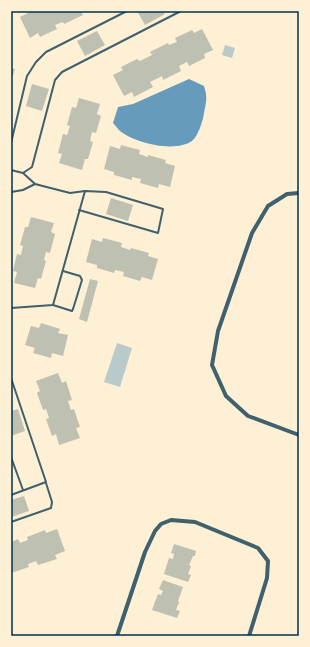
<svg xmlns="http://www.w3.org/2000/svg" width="310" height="647" font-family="'Fira Sans Condensed',sans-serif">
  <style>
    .green { fill: #b9caca }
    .water { fill: #669bbc }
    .building { fill: #bec0b2 }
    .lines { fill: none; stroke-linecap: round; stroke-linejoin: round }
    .service { stroke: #3f606c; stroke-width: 2 }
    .minor { stroke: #3f606c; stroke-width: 4 }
    .neatline { fill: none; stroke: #003049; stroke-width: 1.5 }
  </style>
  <rect width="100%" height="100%" fill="#fdf0d5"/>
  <!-- green -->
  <g class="green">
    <polygon points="225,45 235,48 232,58 222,55"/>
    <polygon points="117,343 132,348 120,387 104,382"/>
  </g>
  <!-- water -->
  <path class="water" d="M189,79L204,86C208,98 206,102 204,113C203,121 198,136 192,141C175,153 133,143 119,130C117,128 115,125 113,123L118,107L133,104Z"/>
  <!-- building -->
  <g class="building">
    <polygon points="28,11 81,11 83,15 64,24 63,22 55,25 57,29 40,37 38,33 30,38 20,17 28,13"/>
    <polygon points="137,11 163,11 165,14 145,25"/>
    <polygon points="202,29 213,50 204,54 205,58 189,66 187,62 179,66 181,71 163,80 162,76 150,82 153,87 134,97 132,92 124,96 113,75 123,70 121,67 137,59 140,61 152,55 150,52 168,43 169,45 177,42 175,38 192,30 194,33"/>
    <polygon points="97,31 105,45 85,56 77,41"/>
    <polygon points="11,68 15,69 11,81"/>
    <polygon points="32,84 49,89 42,111 26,106"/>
    <polygon points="79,98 100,104 97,114 101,116 96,133 92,132 90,141 93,142 88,159 85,159 82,170 59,163 62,154 58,153 63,134 67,135 70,126 67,125 72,107 76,108"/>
    <polygon points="121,145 140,150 139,154 148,157 148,155 166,160 165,163 175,166 170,187 159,184 158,188 140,183 141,179 132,177 132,180 114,175 114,172 104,169 110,146 120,149"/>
    <polygon points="111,198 133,205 128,221 106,214"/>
    <polygon points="31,217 54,223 51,232 55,234 50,253 46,252 44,260 46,261 41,279 38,278 35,288 14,283 17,272 13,271 17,254 21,255 23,246 20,245 25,227 28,227"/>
    <polygon points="103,238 122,243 121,247 130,250 131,248 149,253 148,256 158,259 152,280 142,277 140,281 123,276 124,272 115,270 114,273 97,268 97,265 86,262 92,239 102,242"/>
    <polygon points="90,279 98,281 87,322 79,319"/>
    <polygon points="41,323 60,329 58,333 68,335 63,356 52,353 51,358 33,353 35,348 25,345 31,326 39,328"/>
    <polygon points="58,373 62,383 66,381 72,400 68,401 71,410 74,409 80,427 76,428 80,438 59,445 56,434 52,436 46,419 49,418 46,409 43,410 37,393 40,391 36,381"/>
    <polygon points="18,409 25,431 11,436 11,411"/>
    <polygon points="24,496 29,511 11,517 11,500"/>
    <polygon points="57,529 65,551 55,555 57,559 38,565 36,561 28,564 29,567 11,573 11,542 18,539 20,543 28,540 27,537 45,530 46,533"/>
    <polygon points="174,544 196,551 195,556 193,556 189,565 191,566 188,574 191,575 188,582 164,574 169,558 173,559 174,554 171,553"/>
    <polygon points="163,580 183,587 178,601 179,602 176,610 180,611 177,618 152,610 158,594 161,595 163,591 159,589"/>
  </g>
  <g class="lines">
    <!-- service -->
    <g class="service">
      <polyline points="11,143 27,76 36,62 46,52 127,11"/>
      <polyline points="11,170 23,173 35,184 23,190 11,192"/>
      <polyline points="23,173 32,167 55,80 62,72 181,11"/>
      <polyline points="35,184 70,193 85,191 106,192 163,209 158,233 79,210"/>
      <polyline points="53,305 72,311 73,309 82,280 80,276 63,271"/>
      <polyline points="11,308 53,305 85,191"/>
      <polyline points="11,378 46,482 11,495"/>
      <polyline points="11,457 23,490"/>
      <polyline points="11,522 51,508 52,502 46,483"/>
    </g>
    <!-- minor -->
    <g class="minor">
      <polyline points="299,193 287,194 268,206 252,233 218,331 212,365 226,396 248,416 299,435"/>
      <polyline points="117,636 145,552 155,531 161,524 171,520 195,522 258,548 268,561 267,578 249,636"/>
    </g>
  </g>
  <!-- border -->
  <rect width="310" height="647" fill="none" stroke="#fdf0d5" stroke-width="24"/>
  <rect x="12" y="12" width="286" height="623" class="neatline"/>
</svg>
